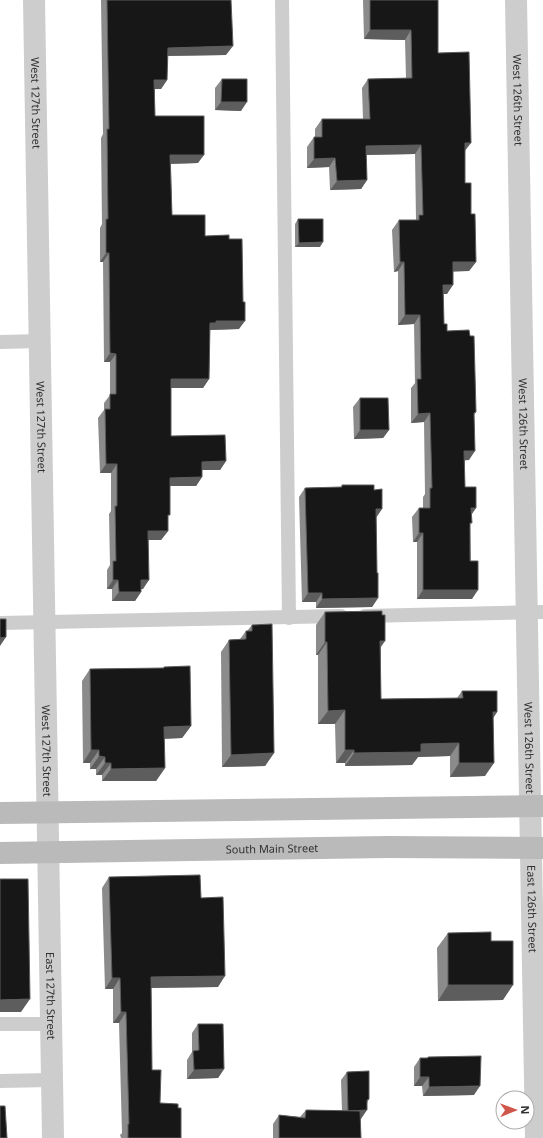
<svg xmlns="http://www.w3.org/2000/svg" width="543" height="1138" font-family="'Noto Sans',sans-serif">
  <style>
    .lines { fill: none; stroke-linecap: round; stroke-linejoin: round }
    .lane { stroke: #cdcdcd; stroke-width: 14 }
    .street { stroke: #cdcdcd; stroke-width: 22 }
    .secondary { stroke: #bababa; stroke-width: 22 }
    .wall { fill: #8b8b8b }
    .shaded-wall { fill: #5d5d5d }
    .building { fill: #171717; stroke: #5d5d5d }
    .labels { text-anchor: middle; stroke-width: 4; stroke-linejoin: round; paint-order: stroke }
    .street-label { font-size: 11px; fill: #303030; stroke: #fff }
  </style>
  <rect width="100%" height="100%" fill="#fff"/>
  <g class="lines">
    <!-- lane -->
    <g class="lane">
      <polyline points="282,0 289,618"/>
      <polyline points="0,342 40,341"/>
      <polyline points="365,616 543,612"/>
      <polyline points="0,623 341,616"/>
      <polyline points="0,1024 50,1024"/>
      <polyline points="0,1081 52,1080"/>
    </g>
    <!-- street -->
    <g class="street">
      <path id="s1" d="M34,0L53,1138"/>
      <path id="s2" d="M516,0L536,1138"/>
    </g>
    <!-- secondary -->
    <g class="secondary">
      <polyline points="0,813 543,806"/>
      <path id="s3" d="M0,853L388,847L543,848"/>
    </g>
  </g>
  <!-- wall -->
  <g class="wall">
    <polygon points="101,0 231,0 226,55 167,56 167,80 161,89 155,89 155,116 198,163 171,164 172,215 205,236 229,239 239,329 210,330 210,331 209,379 203,388 171,388 171,436 226,461 220,470 202,470 202,477 196,486 170,486 168,519 168,531 161,540 148,540 143,589 141,589 141,592 135,601 112,601 112,589 107,589 107,570 110,565 109,514 111,511 111,473 100,473 98,418 104,410 104,403 110,395 110,362 104,362 103,262 100,262 100,228 102,224 101,138 103,134"/>
    <polygon points="363,0 438,0 438,53 465,152 465,183 471,214 476,262 469,271 453,271 447,294 443,294 444,324 447,331 470,336 476,412 474,415 469,460 465,460 465,487 471,514 470,526 472,599 417,599 417,542 413,542 412,517 419,508 423,508 423,497 425,494 424,422 411,423 411,388 415,383 414,324 398,325 398,271 394,272 392,230 399,220 416,220 415,154 366,155 367,180 361,189 330,190 329,167 307,168 307,147 314,137 315,137 315,129 322,119 363,119 362,88 368,79 406,78 405,40 364,39"/>
    <polygon points="222,79 241,111 215,110 215,88"/>
    <polygon points="298,219 320,247 295,247 295,224"/>
    <polygon points="360,398 389,430 383,438 354,439 353,407"/>
    <polygon points="342,485 374,490 376,518 377,573 378,598 372,607 316,608 316,602 302,602 299,497 305,488 341,487"/>
    <polygon points="325,612 381,647 381,699 457,698 462,691 497,712 493,718 485,776 450,777 450,756 418,757 412,765 345,766 345,763 336,763 335,724 318,724 318,655 316,655 316,625"/>
    <polygon points="252,625 274,753 265,766 222,767 221,652 229,640 240,639 246,631 247,631"/>
    <polygon points="164,667 191,726 182,738 164,739 165,768 156,781 102,781 102,775 96,775 96,769 90,769 90,763 83,763 82,681 90,669 163,668"/>
    <polygon points="109,877 201,898 218,987 151,988 152,1070 160,1103 181,1138 121,1138 120,1135 122,1133 119,1023 113,1023 113,989 105,989 102,888"/>
    <polygon points="448,933 491,941 503,1000 438,1001 437,948"/>
    <polygon points="198,1024 224,1069 218,1078 187,1079 187,1060 192,1052 192,1033"/>
    <polygon points="428,1057 474,1095 423,1096 422,1086 414,1086 414,1067 420,1058 427,1058"/>
    <polygon points="347,1072 369,1099 367,1103 360,1119 361,1138 273,1138 273,1124 279,1115 300,1117 306,1110 342,1111 341,1080"/>
  </g>
  <!-- shaded-wall -->
  <g class="shaded-wall">
    <polygon points="370,30 411,30 405,40 364,39"/>
    <polygon points="233,46 226,55 161,56 168,48"/>
    <polygon points="154,80 167,80 161,89 148,89"/>
    <polygon points="221,102 247,102 241,111 215,110"/>
    <polygon points="465,143 471,143 464,152"/>
    <polygon points="421,145 415,154 360,155 366,146"/>
    <polygon points="170,155 204,155 198,163 164,164"/>
    <polygon points="335,158 329,167 307,168 314,159"/>
    <polygon points="367,180 361,189 330,190 337,181"/>
    <polygon points="323,242 320,247 295,247 299,243"/>
    <polygon points="106,253 109,253 103,262 100,262"/>
    <polygon points="400,262 404,262 398,271 394,272"/>
    <polygon points="453,262 476,262 469,271 446,272"/>
    <polygon points="443,285 453,285 447,294 437,294"/>
    <polygon points="405,315 420,315 414,324 398,325"/>
    <polygon points="216,321 245,321 239,329 210,330 209,331 210,323"/>
    <polygon points="110,353 116,354 110,362 104,362"/>
    <polygon points="171,379 209,379 203,388 165,388"/>
    <polygon points="430,413 424,422 411,423 418,414"/>
    <polygon points="360,430 389,430 383,438 354,439"/>
    <polygon points="464,451 475,451 469,460 458,461"/>
    <polygon points="226,461 220,470 196,470 202,462"/>
    <polygon points="106,464 117,464 111,473 100,473"/>
    <polygon points="202,477 196,486 164,486 170,478"/>
    <polygon points="471,508 476,508 470,517"/>
    <polygon points="376,509 382,509 376,518 370,518"/>
    <polygon points="148,531 168,531 161,540 142,540"/>
    <polygon points="419,533 423,533 417,542 413,542"/>
    <polygon points="113,580 118,580 112,589 107,589"/>
    <polygon points="141,580 149,580 143,589 135,589"/>
    <polygon points="423,590 478,590 472,599 417,599"/>
    <polygon points="119,592 141,592 135,601 112,601"/>
    <polygon points="308,593 322,593 316,602 302,602"/>
    <polygon points="378,598 372,607 316,608 322,599"/>
    <polygon points="6,637 0,646 0,638"/>
    <polygon points="380,641 385,641 376,654"/>
    <polygon points="325,642 327,642 318,655 316,655"/>
    <polygon points="345,710 335,724 318,724 328,711"/>
    <polygon points="493,712 497,712 488,726"/>
    <polygon points="191,726 182,738 155,739 164,727"/>
    <polygon points="459,743 450,756 418,757 412,765 345,766 354,753 421,744"/>
    <polygon points="91,750 99,750 90,763 83,763"/>
    <polygon points="345,750 354,750 345,763 336,763"/>
    <polygon points="274,753 265,766 222,767 231,755"/>
    <polygon points="99,756 105,757 96,769 90,769"/>
    <polygon points="105,763 111,763 102,775 96,775"/>
    <polygon points="459,763 494,763 485,776 450,777"/>
    <polygon points="165,768 156,781 102,781 111,769"/>
    <polygon points="225,976 218,987 143,988 151,977"/>
    <polygon points="112,978 120,978 113,989 105,989"/>
    <polygon points="448,985 513,985 503,1000 438,1001"/>
    <polygon points="30,999 21,1012 0,1012 0,1000"/>
    <polygon points="121,1012 126,1012 119,1023 113,1023"/>
    <polygon points="224,1069 218,1078 187,1079 194,1070"/>
    <polygon points="420,1077 429,1077 422,1086 414,1086"/>
    <polygon points="480,1086 474,1095 423,1096 429,1087"/>
    <polygon points="367,1110 361,1119 342,1120 348,1111"/>
  </g>
  <!-- building -->
  <g class="building">
    <polygon points="107,0 231,0 233,46 168,48 167,80 154,80 155,116 204,116 204,155 170,155 172,215 205,215 205,236 229,235 229,239 242,239 243,302 245,302 245,321 216,321 216,323 210,323 209,379 171,379 171,436 225,435 226,461 202,462 202,477 170,478 170,515 168,515 168,531 148,531 149,580 141,580 141,592 119,592 118,580 113,580 113,561 116,561 115,506 117,506 117,464 106,464 105,409 110,409 110,394 116,394 116,354 110,353 109,253 106,253 106,219 108,219 107,129 109,129"/>
    <polygon points="370,0 438,0 438,53 469,52 471,143 465,143 465,183 471,183 471,214 475,214 476,262 453,262 453,285 443,285 444,324 447,324 447,331 469,330 470,336 474,336 476,412 474,413 475,451 464,451 465,487 476,487 476,508 471,508 472,523 470,523 470,561 478,561 478,590 423,590 423,533 419,533 419,508 430,508 430,488 432,488 430,413 418,414 417,379 421,379 420,315 405,315 404,262 400,262 399,220 419,220 419,215 423,215 421,145 366,146 367,180 337,181 335,158 314,159 314,137 322,137 322,119 370,119 368,79 412,78 411,30 370,30"/>
    <polygon points="222,79 247,79 247,102 221,102"/>
    <polygon points="298,219 323,219 323,242 299,243"/>
    <polygon points="360,398 388,398 389,430 360,430"/>
    <polygon points="342,485 374,485 374,490 382,489 382,509 376,509 377,573 378,573 378,598 322,599 322,593 308,593 305,488 342,487"/>
    <polygon points="382,611 382,615 385,615 385,641 380,641 381,699 463,698 462,691 497,691 497,712 493,712 494,763 459,763 459,743 421,744 421,752 354,753 354,750 345,750 345,710 328,711 327,642 325,642 325,612"/>
    <polygon points="0,619 6,619 6,637 0,638"/>
    <polygon points="272,624 274,753 231,755 229,640 246,639 246,631 252,631 252,625"/>
    <polygon points="190,666 191,726 164,727 165,768 111,769 111,763 105,763 105,757 99,756 99,750 91,750 90,669 164,668 164,667"/>
    <polygon points="200,875 201,898 223,897 225,976 151,977 152,1070 161,1070 160,1103 178,1104 178,1108 181,1108 181,1138 128,1138 128,1124 129,1124 126,1012 121,1012 120,978 112,978 109,877"/>
    <polygon points="0,879 28,879 30,999 0,1000"/>
    <polygon points="491,932 491,941 513,941 513,985 448,985 448,933"/>
    <polygon points="198,1024 223,1024 224,1069 194,1070 193,1051 199,1050"/>
    <polygon points="481,1056 480,1086 429,1087 429,1077 420,1077 420,1058 428,1058 428,1057"/>
    <polygon points="369,1071 369,1099 367,1100 367,1110 348,1111 347,1072"/>
    <polygon points="0,1106 5,1106 7,1138 0,1138"/>
    <polygon points="306,1110 360,1111 361,1138 279,1138 279,1115 305,1118"/>
  </g>
  <g class="labels">
    <!-- street labels -->
    <g class="street-label">
      <text dy="4" stroke="none"><textPath href="#s2" startOffset="100">West 126th Street</textPath></text>
      <text dy="4" stroke="none"><textPath href="#s1" startOffset="103">West 127th Street</textPath></text>
      <text dy="4" stroke="none"><textPath href="#s2" startOffset="424">West 126th Street</textPath></text>
      <text dy="4" stroke="none"><textPath href="#s1" startOffset="427">West 127th Street</textPath></text>
      <text dy="4" stroke="none"><textPath href="#s2" startOffset="748">West 126th Street</textPath></text>
      <text dy="4" stroke="none"><textPath href="#s1" startOffset="751">West 127th Street</textPath></text>
      <text dy="4" stroke="none"><textPath href="#s3" startOffset="272">South Main Street</textPath></text>
      <text dy="4" stroke="none"><textPath href="#s2" startOffset="909">East 126th Street</textPath></text>
      <text dy="4" stroke="none"><textPath href="#s1" startOffset="996">East 127th Street</textPath></text>
    </g>
  </g>
  <!-- north arrow -->
  <g transform="translate(515 1110) rotate(89)"><circle r="19" fill="#ffffff" stroke="#acacac"/>
  <path d="M0-3L7 15L0 10L-7 15Z" fill="#cf564a"/>
  <text y="-6" font-size="11" font-weight="bold" text-anchor="middle" fill="#303030">N</text>
  </g>
</svg>
